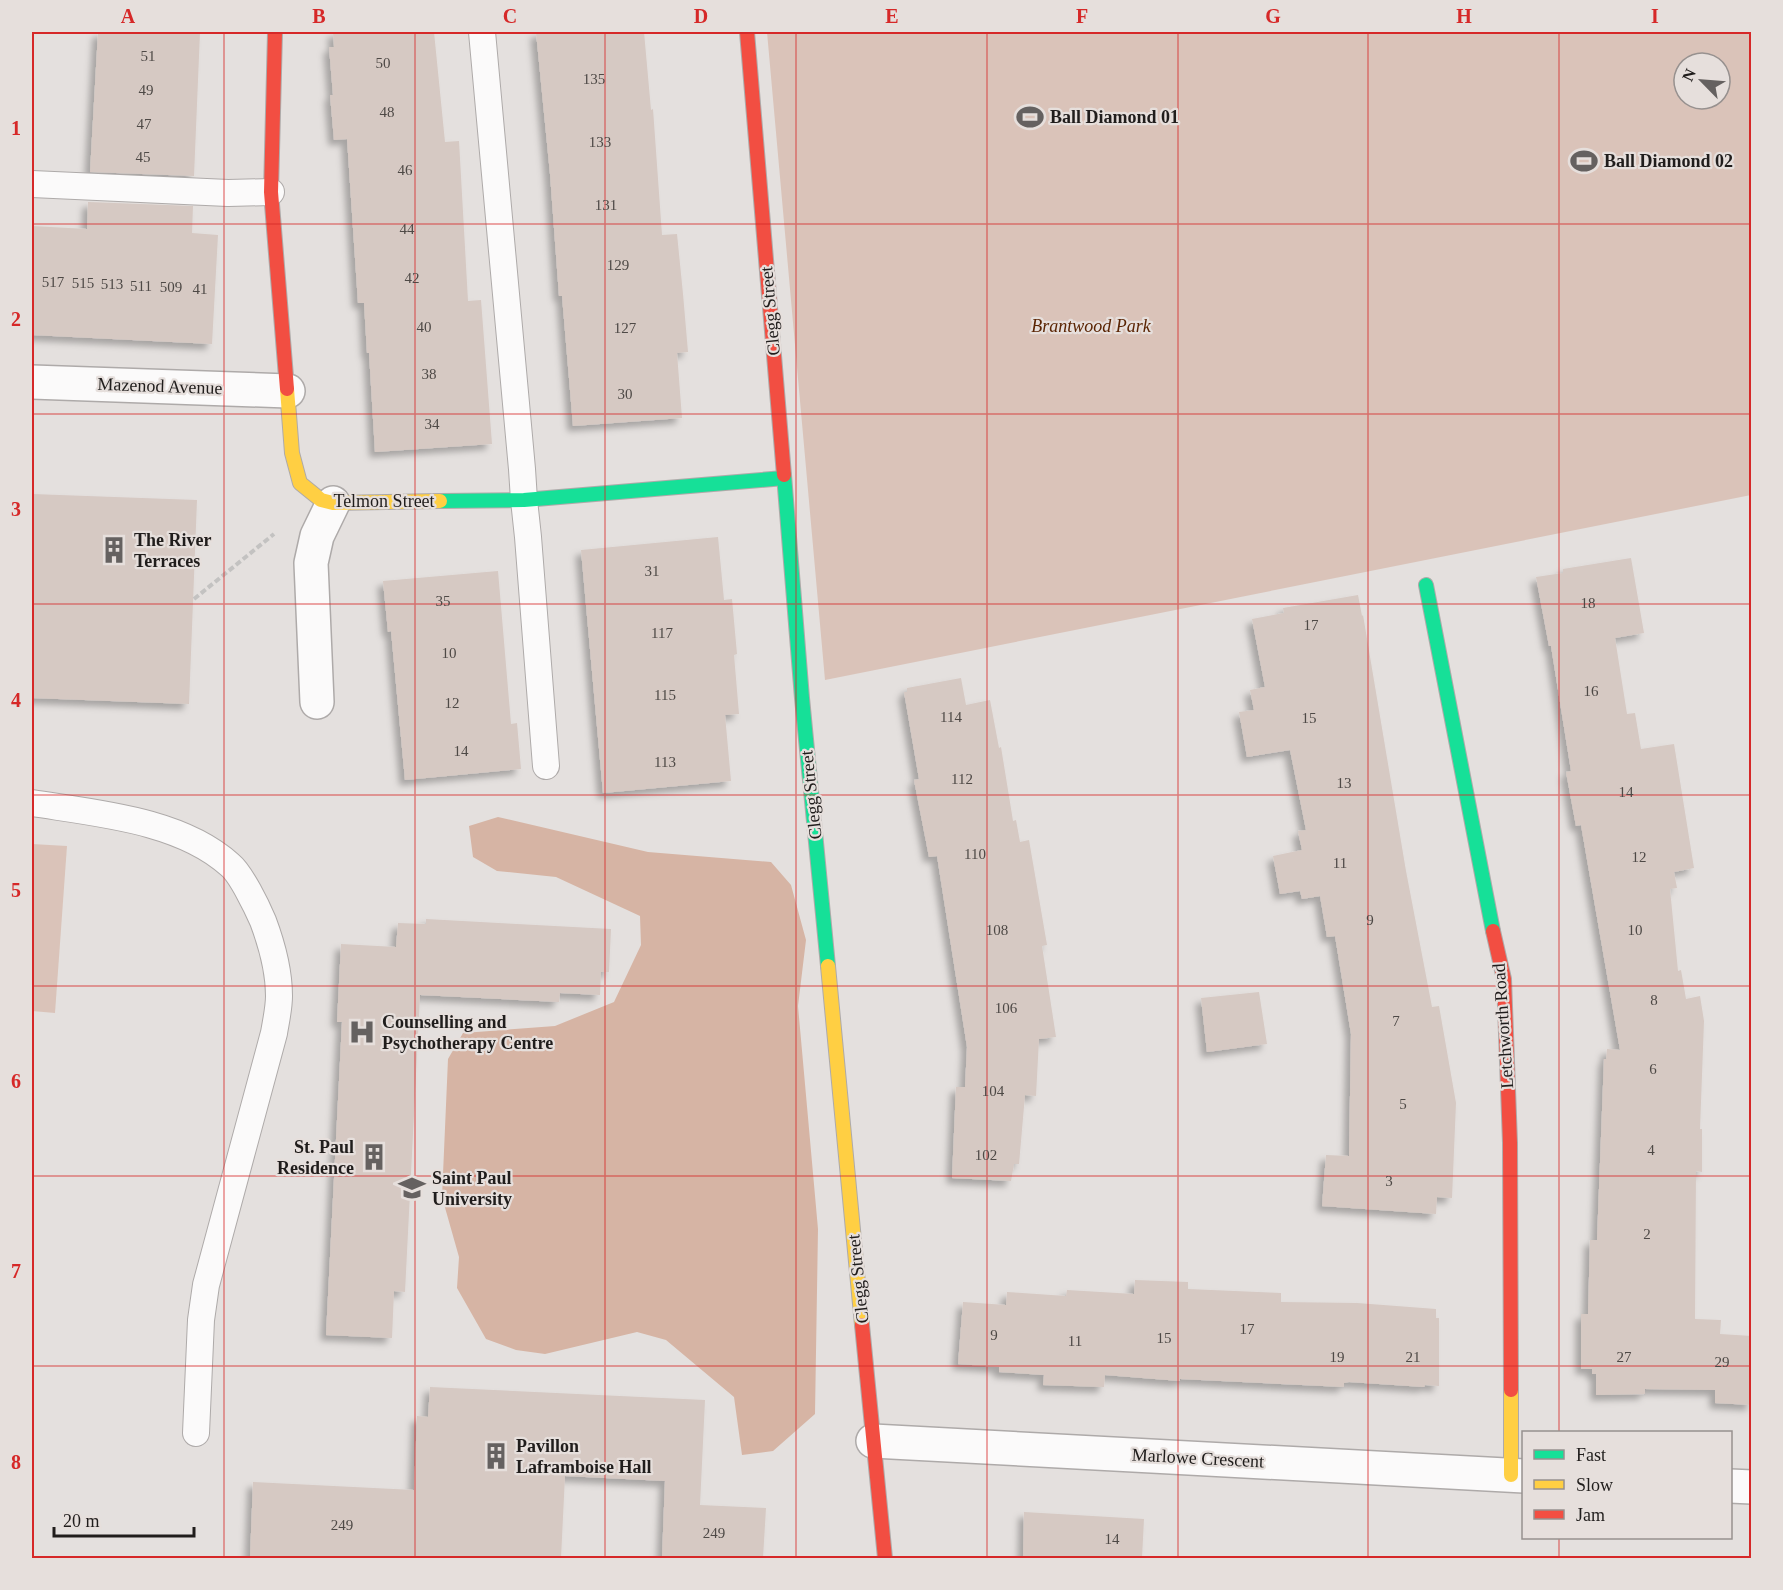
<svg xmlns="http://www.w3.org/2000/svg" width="1783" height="1590" font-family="Georgia,serif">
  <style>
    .green { fill: #dac3b9; fill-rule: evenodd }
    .forest { fill: #d6b4a4 }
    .building { fill: #d6c9c3; filter: url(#shadow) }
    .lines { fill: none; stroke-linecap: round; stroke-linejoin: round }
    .lane-casing { stroke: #aeaaa9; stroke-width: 28 }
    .street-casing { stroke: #aeaaa9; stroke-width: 36 }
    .fast-casing { stroke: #aeaaa9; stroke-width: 16 }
    .slow-casing { stroke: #aeaaa9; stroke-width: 16 }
    .jam-casing { stroke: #aeaaa9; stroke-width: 16 }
    .path { stroke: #c3c2c1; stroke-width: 4; stroke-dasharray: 6 3; stroke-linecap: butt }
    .lane { stroke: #fbfafa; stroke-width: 26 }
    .street { stroke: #fbfafa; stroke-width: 33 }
    .fast { stroke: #16e098; stroke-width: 14 }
    .slow { stroke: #ffcf43; stroke-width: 14 }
    .jam { stroke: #f24e42; stroke-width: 14 }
    .grid { fill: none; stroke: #d62828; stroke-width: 1.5; stroke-opacity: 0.55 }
    .labels { text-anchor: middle; stroke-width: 4.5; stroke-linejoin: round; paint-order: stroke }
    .number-label { font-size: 15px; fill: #4e4946 }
    .poi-label { font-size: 18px; font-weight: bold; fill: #201d1c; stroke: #e6dfdc; text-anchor: start }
    .street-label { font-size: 18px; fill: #201d1c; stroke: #e6dfdc }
    .park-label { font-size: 18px; font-style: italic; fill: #5b2504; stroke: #e6dfdc }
    .neatline { fill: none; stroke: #d62828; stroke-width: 2 }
    .grid-label { font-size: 20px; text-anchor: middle; font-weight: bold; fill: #d62828 }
  </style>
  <defs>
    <filter id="shadow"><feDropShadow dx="-5.5" dy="5.5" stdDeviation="3" flood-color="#0004"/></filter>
  </defs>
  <rect width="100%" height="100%" fill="#e4e0de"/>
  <!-- green -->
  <g class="green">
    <path d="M767,32H1751V495L825,680ZM1684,63H1720V99H1684Z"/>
    <polygon points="32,844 67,846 55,1013 32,1011"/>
  </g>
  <!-- forest -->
  <polygon class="forest" points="498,817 648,852 771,862 791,885 806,940 798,1006 818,1229 815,1414 773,1451 742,1455 734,1397 666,1340 637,1332 545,1354 516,1350 486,1339 457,1288 459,1257 442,1197 448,1059 463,1033 555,1026 614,1002 641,945 640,916 556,877 497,871 473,857 469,826"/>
  <!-- building -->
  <g class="building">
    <polygon points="98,32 200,32 194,176 90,172"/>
    <polygon points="333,32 434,32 445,142 459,141 468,301 481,300 492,444 375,452 369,353 367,353 364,303 358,303 347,139 334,140 330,95 333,95 329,47 334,47"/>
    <polygon points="536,32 644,32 651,110 653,109 662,235 677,234 683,294 688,352 677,353 682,418 573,426 562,296 559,296 550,174"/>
    <polygon points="88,202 193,206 192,233 218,235 212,344 32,335 32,226 87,229"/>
    <polygon points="32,494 197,500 189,704 32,698"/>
    <polygon points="718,537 724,600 732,599 737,654 734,655 739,714 725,715 731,781 603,793 581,550"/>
    <polygon points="1631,558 1644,633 1615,638 1627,714 1635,713 1641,749 1674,744 1694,868 1674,872 1677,888 1670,889 1678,971 1681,970 1686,999 1700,996 1704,1021 1700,1129 1702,1129 1702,1172 1696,1171 1695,1319 1721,1320 1720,1334 1752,1336 1752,1405 1715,1403 1715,1390 1645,1389 1645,1394 1596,1395 1596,1374 1592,1374 1592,1369 1581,1369 1581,1314 1588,1314 1590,1240 1597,1240 1604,1059 1606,1059 1607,1049 1620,1050 1581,825 1576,826 1566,772 1571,771 1551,646 1549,646 1536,577 1563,573 1563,569"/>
    <polygon points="498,571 511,724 517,723 521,769 405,780 391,631 388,632 383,581"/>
    <polygon points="1358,595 1362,616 1363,615 1406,871 1432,1007 1439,1006 1456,1103 1452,1198 1437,1197 1436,1214 1322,1206 1326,1155 1349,1156 1351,1034 1335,936 1327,937 1320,896 1302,899 1300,891 1280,894 1273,856 1302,850 1298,831 1306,830 1290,750 1247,757 1239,712 1254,710 1250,690 1265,687 1252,619 1284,613 1283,608"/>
    <polygon points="961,678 966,705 990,700 999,748 1001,747 1013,821 1016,820 1020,842 1029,840 1047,945 1042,946 1056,1037 1039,1039 1036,1096 1025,1095 1019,1164 1014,1164 1011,1181 952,1178 956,1087 965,1087 967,1047 937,856 929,857 914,780 919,779 904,692 907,692 907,688"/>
    <polygon points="426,919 611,929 609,972 601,972 600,995 560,993 559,1002 420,995 405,1292 394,1291 392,1338 326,1335 342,1022 337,1022 341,944 396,947 398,923 426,924"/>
    <polygon points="1259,992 1267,1044 1207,1052 1201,998"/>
    <polygon points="1135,1280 1188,1282 1188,1289 1281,1293 1281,1302 1357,1303 1436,1309 1436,1318 1439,1318 1439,1386 1425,1385 1424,1387 1349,1382 1344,1383 1344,1387 1180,1379 1180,1381 1105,1375 1104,1387 1043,1385 1044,1375 999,1372 999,1367 958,1364 963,1302 1006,1305 1007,1292 1066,1296 1067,1290 1134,1294"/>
    <polygon points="430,1387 705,1400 700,1505 766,1508 763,1558 662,1558 665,1481 565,1476 561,1558 250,1558 253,1482 414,1490 417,1416 428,1417"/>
    <polygon points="1024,1512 1144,1519 1142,1558 1023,1558"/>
  </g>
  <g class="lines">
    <defs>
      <g id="lane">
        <polyline points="482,32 522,469 524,500 528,537 546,766"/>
        <polyline points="32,184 228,193 271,192"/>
        <path d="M32,803C95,813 181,820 230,865C241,874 257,907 263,921C272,945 279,970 279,996C279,1008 276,1021 274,1033L206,1285L201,1320L196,1433"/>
      </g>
      <g id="street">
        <polyline points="32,382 288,391"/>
        <polyline points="317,702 311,563 317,536 333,503"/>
        <polyline points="873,1441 1524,1476"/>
        <polyline points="1730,1486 1752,1487"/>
      </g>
      <g id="fast">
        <polyline points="784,475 802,698 828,966"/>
        <polyline points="440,501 524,500 784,478"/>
        <polyline points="1426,585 1493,931"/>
      </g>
      <g id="slow">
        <polyline points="287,389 292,453 300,483 321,500 333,503 440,501"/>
        <polyline points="828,966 862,1325"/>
        <polyline points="1511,1390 1511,1475"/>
      </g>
      <g id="jam">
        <polyline points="275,32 271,192 287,389"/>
        <polyline points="747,32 784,475"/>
        <polyline points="1493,931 1504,979 1510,1143 1511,1390"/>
        <polyline points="862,1325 885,1558"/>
      </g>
    </defs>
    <!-- lane casing -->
    <use href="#lane" class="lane-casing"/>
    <!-- street casing -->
    <use href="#street" class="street-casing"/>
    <!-- fast casing -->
    <use href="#fast" class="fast-casing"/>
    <!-- slow casing -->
    <use href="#slow" class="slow-casing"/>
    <!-- jam casing -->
    <use href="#jam" class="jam-casing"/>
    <!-- path -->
    <polyline class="path" points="194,599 274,534"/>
    <!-- lane -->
    <use href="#lane" class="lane"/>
    <!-- street -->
    <use href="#street" class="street"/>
    <!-- fast -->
    <use href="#fast" class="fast"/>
    <!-- slow -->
    <use href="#slow" class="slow"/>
    <!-- jam -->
    <use href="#jam" class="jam"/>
  </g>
  <!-- grid -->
  <path class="grid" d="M224,32V1558M415,32V1558M605,32V1558M796,32V1558M987,32V1558M1178,32V1558M1368,32V1558M1559,32V1432M32,224H1752M32,414H1752M32,604H1752M32,795H1752M32,986H1752M32,1176H1752M32,1366H1752M1559,1538V1558"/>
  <!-- icons -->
  <defs>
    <symbol id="stadium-bare" viewBox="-9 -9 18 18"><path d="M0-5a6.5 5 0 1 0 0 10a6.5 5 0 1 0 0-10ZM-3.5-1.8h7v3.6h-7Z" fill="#656160" stroke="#e6dfdc" stroke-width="2.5" paint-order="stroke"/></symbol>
    <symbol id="building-bare" viewBox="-9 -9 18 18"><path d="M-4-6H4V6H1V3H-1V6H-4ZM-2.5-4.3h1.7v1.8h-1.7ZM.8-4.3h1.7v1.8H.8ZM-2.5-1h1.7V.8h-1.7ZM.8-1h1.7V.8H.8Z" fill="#656160" stroke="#e6dfdc" stroke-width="2.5" paint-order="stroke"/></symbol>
    <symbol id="hospital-bare" viewBox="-9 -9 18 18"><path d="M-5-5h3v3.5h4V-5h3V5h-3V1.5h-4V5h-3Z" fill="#656160" stroke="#e6dfdc" stroke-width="2.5" paint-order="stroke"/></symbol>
    <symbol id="university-bare" viewBox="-9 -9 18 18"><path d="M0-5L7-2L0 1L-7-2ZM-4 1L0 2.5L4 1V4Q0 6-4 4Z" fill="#656160" stroke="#e6dfdc" stroke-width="2.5" paint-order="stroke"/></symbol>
  </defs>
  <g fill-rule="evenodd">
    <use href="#stadium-bare" x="1011" y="98" width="38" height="38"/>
    <use href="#stadium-bare" x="1565" y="142" width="38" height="38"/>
    <use href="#building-bare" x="95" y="531" width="38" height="38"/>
    <use href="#hospital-bare" x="343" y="1013" width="38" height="38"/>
    <use href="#building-bare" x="355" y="1138" width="38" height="38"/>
    <use href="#university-bare" x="393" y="1169" width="38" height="38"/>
    <use href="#building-bare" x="477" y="1437" width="38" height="38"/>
  </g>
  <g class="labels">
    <!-- number labels -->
    <g class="number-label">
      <text x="148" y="61">51</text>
      <text x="383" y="68">50</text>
      <text x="594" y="84">135</text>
      <text x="146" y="95">49</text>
      <text x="387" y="117">48</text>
      <text x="144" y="129">47</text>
      <text x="600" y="147">133</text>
      <text x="143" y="162">45</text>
      <text x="405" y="175">46</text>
      <text x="606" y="210">131</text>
      <text x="407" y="234">44</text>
      <text x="618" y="270">129</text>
      <text x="412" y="283">42</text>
      <text x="53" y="287">517</text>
      <text x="83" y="288">515</text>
      <text x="112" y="289">513</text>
      <text x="141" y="291">511</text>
      <text x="171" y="292">509</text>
      <text x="200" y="294">41</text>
      <text x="424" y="332">40</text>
      <text x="625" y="333">127</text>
      <text x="429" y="379">38</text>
      <text x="625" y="399">30</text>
      <text x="432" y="429">34</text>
      <text x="652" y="576">31</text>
      <text x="443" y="606">35</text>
      <text x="1588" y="608">18</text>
      <text x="1311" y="630">17</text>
      <text x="662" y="638">117</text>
      <text x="449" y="658">10</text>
      <text x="1591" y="696">16</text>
      <text x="665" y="700">115</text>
      <text x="452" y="708">12</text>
      <text x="951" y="722">114</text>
      <text x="1309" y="723">15</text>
      <text x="461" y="756">14</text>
      <text x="665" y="767">113</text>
      <text x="962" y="784">112</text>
      <text x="1344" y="788">13</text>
      <text x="1626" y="797">14</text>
      <text x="975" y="859">110</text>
      <text x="1639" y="862">12</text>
      <text x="1340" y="868">11</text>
      <text x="1370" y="925">9</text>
      <text x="997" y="935">108</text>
      <text x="1635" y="935">10</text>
      <text x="1654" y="1005">8</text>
      <text x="1006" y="1013">106</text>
      <text x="1396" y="1026">7</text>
      <text x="1653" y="1074">6</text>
      <text x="993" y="1096">104</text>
      <text x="1403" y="1109">5</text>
      <text x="1651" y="1155">4</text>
      <text x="986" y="1160">102</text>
      <text x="1389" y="1186">3</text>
      <text x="1647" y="1239">2</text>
      <text x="1247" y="1334">17</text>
      <text x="994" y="1340">9</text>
      <text x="1164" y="1343">15</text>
      <text x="1075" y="1346">11</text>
      <text x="1337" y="1362">19</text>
      <text x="1413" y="1362">21</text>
      <text x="1624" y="1362">27</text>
      <text x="1722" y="1367">29</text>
      <text x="342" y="1530">249</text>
      <text x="714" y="1538">249</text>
      <text x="1112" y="1544">14</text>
    </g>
    <!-- poi labels -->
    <g class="poi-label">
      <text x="1050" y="123">Ball Diamond 01</text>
      <text x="1604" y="167">Ball Diamond 02</text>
      <text x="134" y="546">The River<tspan x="134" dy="21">Terraces</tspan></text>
      <text x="382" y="1028">Counselling and<tspan x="382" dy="21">Psychotherapy Centre</tspan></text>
      <text x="354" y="1153" text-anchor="end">St. Paul<tspan x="354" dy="21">Residence</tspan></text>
      <text x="432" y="1184">Saint Paul<tspan x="432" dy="21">University</tspan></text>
      <text x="516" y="1452">Pavillon<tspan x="516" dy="21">Laframboise Hall</tspan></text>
    </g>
    <!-- street labels -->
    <g class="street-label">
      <text transform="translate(770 311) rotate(-95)" y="6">Clegg Street</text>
      <text transform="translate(160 386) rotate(2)" y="6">Mazenod Avenue</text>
      <text x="384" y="507">Telmon Street</text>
      <text transform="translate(811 795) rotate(-96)" y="6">Clegg Street</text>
      <text transform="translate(1503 1026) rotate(-94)" y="6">Letchworth Road</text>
      <text transform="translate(858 1279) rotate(-96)" y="6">Clegg Street</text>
      <text transform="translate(1198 1458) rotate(3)" y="6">Marlowe Crescent</text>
    </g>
    <!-- park labels -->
    <g class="park-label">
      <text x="1091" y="332">Brantwood Park</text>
    </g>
  </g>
  <!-- border -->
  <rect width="1783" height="1590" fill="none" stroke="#e6dfdc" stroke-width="66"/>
  <!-- legend -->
  <rect x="1522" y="1431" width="210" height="108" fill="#e6dfdc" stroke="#97918f" stroke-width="1.5"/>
  <rect x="1534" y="1450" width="30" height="9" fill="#16e098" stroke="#97918f" stroke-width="1.5"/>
  <text x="1576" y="1461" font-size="18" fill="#201d1c">Fast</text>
  <rect x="1534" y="1480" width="30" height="9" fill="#ffcf43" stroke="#97918f" stroke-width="1.5"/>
  <text x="1576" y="1491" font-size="18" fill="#201d1c">Slow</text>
  <rect x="1534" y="1510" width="30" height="9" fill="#f24e42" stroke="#97918f" stroke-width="1.5"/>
  <text x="1576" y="1521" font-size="18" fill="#201d1c">Jam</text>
  <!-- north arrow -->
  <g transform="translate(1702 81) rotate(295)"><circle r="28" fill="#e6dfdc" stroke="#97918f" stroke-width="1.5"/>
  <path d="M0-4.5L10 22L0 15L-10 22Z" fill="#656160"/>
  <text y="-9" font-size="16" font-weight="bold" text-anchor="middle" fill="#201d1c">N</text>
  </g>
  <!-- scale -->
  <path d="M54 1527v9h140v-9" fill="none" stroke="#201d1c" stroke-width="3"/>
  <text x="63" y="1527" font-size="18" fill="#201d1c" stroke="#e6dfdc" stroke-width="4.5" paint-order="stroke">20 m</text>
  <rect x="33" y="33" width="1717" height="1524" class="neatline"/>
  <g class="grid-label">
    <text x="128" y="23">A</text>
    <text x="319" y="23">B</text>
    <text x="510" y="23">C</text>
    <text x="701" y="23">D</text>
    <text x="892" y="23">E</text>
    <text x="1082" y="23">F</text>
    <text x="1273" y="23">G</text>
    <text x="1464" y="23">H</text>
    <text x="1655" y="23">I</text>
    <text x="16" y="135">1</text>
    <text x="16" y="326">2</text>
    <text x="16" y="516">3</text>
    <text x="16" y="707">4</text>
    <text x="16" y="897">5</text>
    <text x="16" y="1088">6</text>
    <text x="16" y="1278">7</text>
    <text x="16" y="1469">8</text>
  </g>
</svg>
